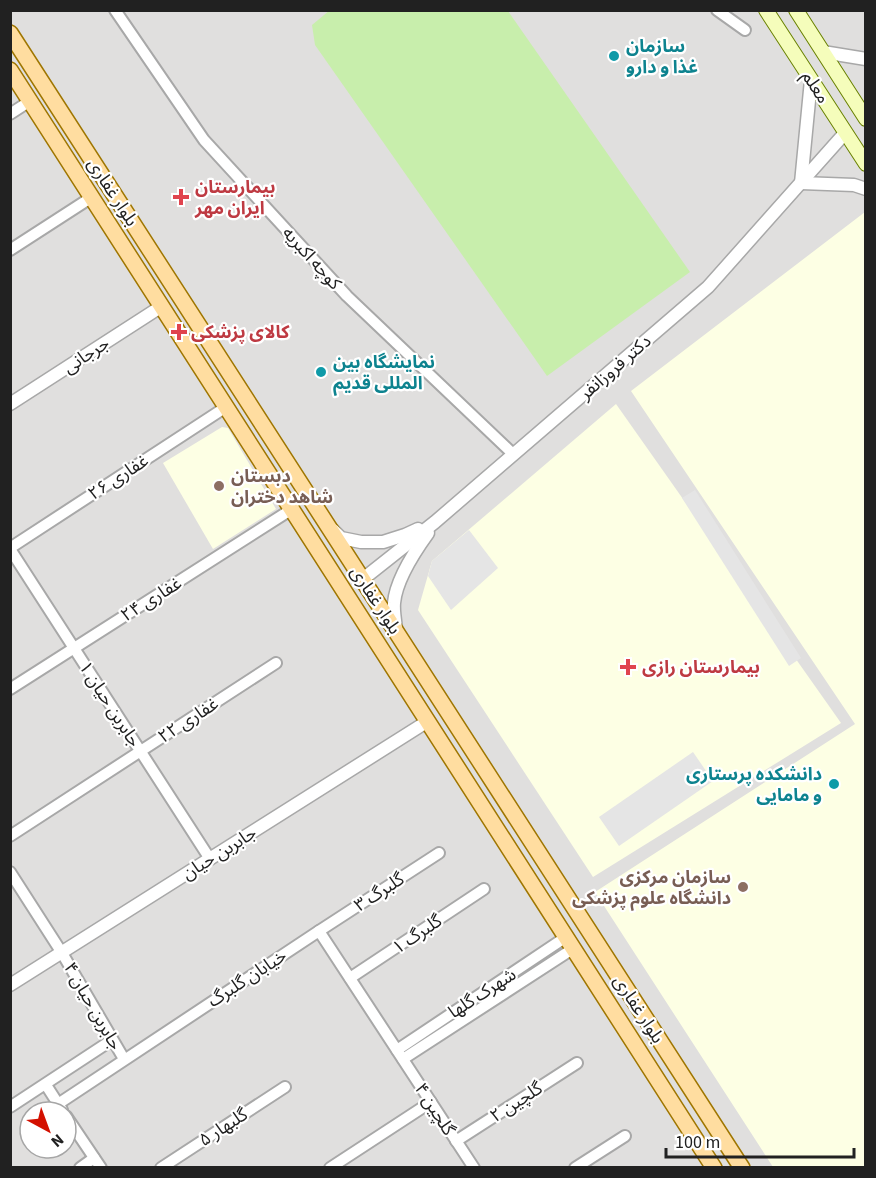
<svg xmlns="http://www.w3.org/2000/svg" width="876" height="1178" font-family="'Source Sans 3','Noto Sans Arabic',sans-serif">
  <style>
    .residential { fill: #e0dfde; fill-rule: evenodd }
    .education { fill: #fdffe4 }
    .grass { fill: #c8eeac }
    .parking { fill: #e5e5e5 }
    .lines { fill: none; stroke-linecap: round; stroke-linejoin: round }
    .minor-casing { stroke: #a8a8a8; stroke-width: 14 }
    .tertiary-casing { stroke: #a8a8a8; stroke-width: 15 }
    .secondary-casing { stroke: #698100; stroke-width: 16 }
    .primary-casing { stroke: #9f7600; stroke-width: 18 }
    .minor { stroke: #fff; stroke-width: 10 }
    .tertiary { stroke: #fff; stroke-width: 12 }
    .secondary { stroke: #f5fdbb; stroke-width: 14 }
    .primary { stroke: #ffdda0; stroke-width: 15 }
    .culture-dot { fill: #0f9aa8; stroke: #fff; stroke-width: 2 }
    .health-dot { fill: #e0444e; stroke: #fff; stroke-width: 2 }
    .education-dot { fill: #8d6e63; stroke: #fff; stroke-width: 2 }
    .labels { text-anchor: middle; stroke-width: 4.5; stroke-linejoin: round; paint-order: stroke }
    .culture-label { font-size: 18px; font-weight: bold; fill: #0d838f; stroke: #fff; text-anchor: start }
    .street-label { font-size: 18px; fill: #212121; stroke: #fff }
    .health-label { font-size: 18px; font-weight: bold; fill: #be3a42; stroke: #fff; text-anchor: start }
    .education-label { font-size: 18px; font-weight: bold; fill: #785e54; stroke: #fff; text-anchor: start }
  </style>
  <rect width="100%" height="100%" fill="#f2efe8"/>
  <!-- residential -->
  <path class="residential" d="M10,11H865V1167H11ZM30,1112H66V1148H30Z"/>
  <!-- education -->
  <g class="education">
    <polygon points="865,212 865,1167 773,1167 595,892 855,724 631,391"/>
    <polygon points="616,404 841,723 593,877 418,610 432,561"/>
    <polygon points="222,427 228,428 276,509 213,549 163,463"/>
  </g>
  <!-- grass -->
  <polygon class="grass" points="330,10 508,11 690,272 547,376 315,45 312,25"/>
  <!-- parking -->
  <g class="parking">
    <polygon points="695,490 801,658 789,666 682,498"/>
    <polygon points="469,530 498,568 451,610 428,576 432,561"/>
    <polygon points="693,752 713,781 619,846 599,817"/>
  </g>
  <g class="lines">
    <defs>
      <g id="minor">
        <polyline points="115,10 204,140 347,296 513,454"/>
        <polyline points="717,10 745,30"/>
        <polyline points="10,114 30,101"/>
        <polyline points="10,250 92,197"/>
        <polyline points="10,548 226,407"/>
        <polyline points="10,549 210,859"/>
        <polyline points="10,689 292,509"/>
        <polyline points="10,836 276,663"/>
        <polyline points="10,872 62,953 124,1059"/>
        <polyline points="319,931 439,853"/>
        <polyline points="350,978 484,889"/>
        <polyline points="397,1050 566,937"/>
        <polyline points="403,1059 574,948"/>
        <polyline points="46,1085 62,1110"/>
        <polyline points="58,1104 319,931 474,1168"/>
        <polyline points="10,1107 112,1040"/>
        <polyline points="66,1116 101,1168"/>
        <polyline points="456,1141 577,1063"/>
        <polyline points="80,1168 94,1158"/>
        <polyline points="161,1168 285,1087"/>
        <polyline points="330,1168 431,1102"/>
        <polyline points="575,1168 625,1136"/>
      </g>
      <g id="tertiary">
        <polyline points="823,52 866,59"/>
        <polyline points="811,80 801,183 854,185 866,189"/>
        <polyline points="10,404 162,306"/>
        <polyline points="333,530 341,538 361,542 383,542 405,535 418,529"/>
        <polyline points="363,579 435,522 708,287 845,133"/>
        <path d="M396,632C396,623 393,612 394,603C396,580 415,551 428,533"/>
        <polyline points="10,985 428,721"/>
      </g>
      <g id="secondary">
        <polyline points="766,10 866,164"/>
        <polyline points="796,10 866,119"/>
      </g>
      <g id="primary">
        <polyline points="10,33 742,1168"/>
        <polyline points="10,70 714,1168"/>
      </g>
    </defs>
    <!-- minor casing -->
    <use href="#minor" class="minor-casing"/>
    <!-- tertiary casing -->
    <use href="#tertiary" class="tertiary-casing"/>
    <!-- secondary casing -->
    <use href="#secondary" class="secondary-casing"/>
    <!-- primary casing -->
    <use href="#primary" class="primary-casing"/>
    <!-- minor -->
    <use href="#minor" class="minor"/>
    <!-- tertiary -->
    <use href="#tertiary" class="tertiary"/>
    <!-- secondary -->
    <use href="#secondary" class="secondary"/>
    <!-- primary -->
    <use href="#primary" class="primary"/>
  </g>
  <!-- markers -->
  <g class="culture-dot">
    <circle cx="614" cy="56" r="6"/>
    <circle cx="321" cy="372" r="6"/>
    <circle cx="834" cy="784" r="6"/>
  </g>
  <g class="health-dot">
    <path d="M178 188h6v6h6v6h-6v6h-6v-6h-6v-6h6z"/>
    <path d="M176 323h6v6h6v6h-6v6h-6v-6h-6v-6h6z"/>
    <path d="M625 658h6v6h6v6h-6v6h-6v-6h-6v-6h6z"/>
  </g>
  <g class="education-dot">
    <circle cx="219" cy="486" r="6"/>
    <circle cx="743" cy="887" r="6"/>
  </g>
  <g class="labels">
    <!-- culture labels -->
    <g class="culture-label">
      <text x="626" y="52">سازمان<tspan x="626" dy="21">غذا و دارو</tspan></text>
      <text x="333" y="368">نمایشگاه بین<tspan x="333" dy="21">المللی قدیم</tspan></text>
      <text x="822" y="780" text-anchor="end">دانشکده پرستاری<tspan x="822" dy="21">و مامایی</tspan></text>
    </g>
    <!-- street labels -->
    <g class="street-label">
      <text transform="translate(816 87) rotate(57)" y="6">معلم</text>
      <text transform="translate(113 192) rotate(57)" y="6">بلوار غفاری</text>
      <text transform="translate(312 258) rotate(48)" y="6">کوچه اکبریه</text>
      <text transform="translate(86 355) rotate(-33)" y="6">جرجانی</text>
      <text transform="translate(615 367) rotate(-41)" y="6">دکتر فروزانفر</text>
      <text transform="translate(118 477) rotate(-33)" y="6">غفاری ۲۶</text>
      <text transform="translate(151 599) rotate(-32)" y="6">غفاری ۲۴</text>
      <text transform="translate(376 600) rotate(57)" y="6">بلوار غفاری</text>
      <text transform="translate(110 704) rotate(57)" y="6">جابربن حیان ۱</text>
      <text transform="translate(188 720) rotate(-33)" y="6">غفاری ۲۲</text>
      <text transform="translate(219 853) rotate(-32)" y="6">جابربن حیان</text>
      <text transform="translate(379 892) rotate(-33)" y="6">گلبرگ ۳</text>
      <text transform="translate(417 934) rotate(-34)" y="6">گلبرگ ۱</text>
      <text transform="translate(247 978) rotate(-33)" y="6">خیابان گلبرگ</text>
      <text transform="translate(482 993) rotate(-33)" y="6">شهرک گلها</text>
      <text transform="translate(93 1006) rotate(60)" y="6">جابربن حیان ۴</text>
      <text transform="translate(639 1009) rotate(57)" y="6">بلوار غفاری</text>
      <text transform="translate(516 1102) rotate(-33)" y="6">گلچین ۲</text>
      <text transform="translate(435 1109) rotate(57)" y="6">گلچین ۴</text>
      <text transform="translate(223 1127) rotate(-33)" y="6">گلبهار ۵</text>
    </g>
    <!-- health labels -->
    <g class="health-label">
      <text x="195" y="193">بیمارستان<tspan x="195" dy="21">ایران مهر</tspan></text>
      <text x="191" y="338">کالای پزشکی</text>
      <text x="642" y="673">بیمارستان رازی</text>
    </g>
    <!-- education labels -->
    <g class="education-label">
      <text x="231" y="482">دبستان<tspan x="231" dy="21">شاهد دختران</tspan></text>
      <text x="731" y="883" text-anchor="end">سازمان مرکزی<tspan x="731" dy="21">دانشگاه علوم پزشکی</tspan></text>
    </g>
  </g>
  <!-- border -->
  <rect width="876" height="1178" fill="none" stroke="#212121" stroke-width="24"/>
  <!-- north arrow -->
  <g transform="translate(48 1130) rotate(139)"><circle r="28" fill="#ffffff" stroke="#a6a6a6" stroke-width="1.5"/>
  <path d="M0-4.5L10 22L0 15L-10 22Z" fill="#d31000"/>
  <text y="-9" font-size="16" font-weight="bold" text-anchor="middle" fill="#212121">N</text>
  </g>
  <!-- scale -->
  <path d="M666 1148v9h188v-9" fill="none" stroke="#212121" stroke-width="3"/>
  <text x="675" y="1148" font-size="18" fill="#212121" stroke="#ffffff" stroke-width="4.5" paint-order="stroke">100 m</text>
</svg>
